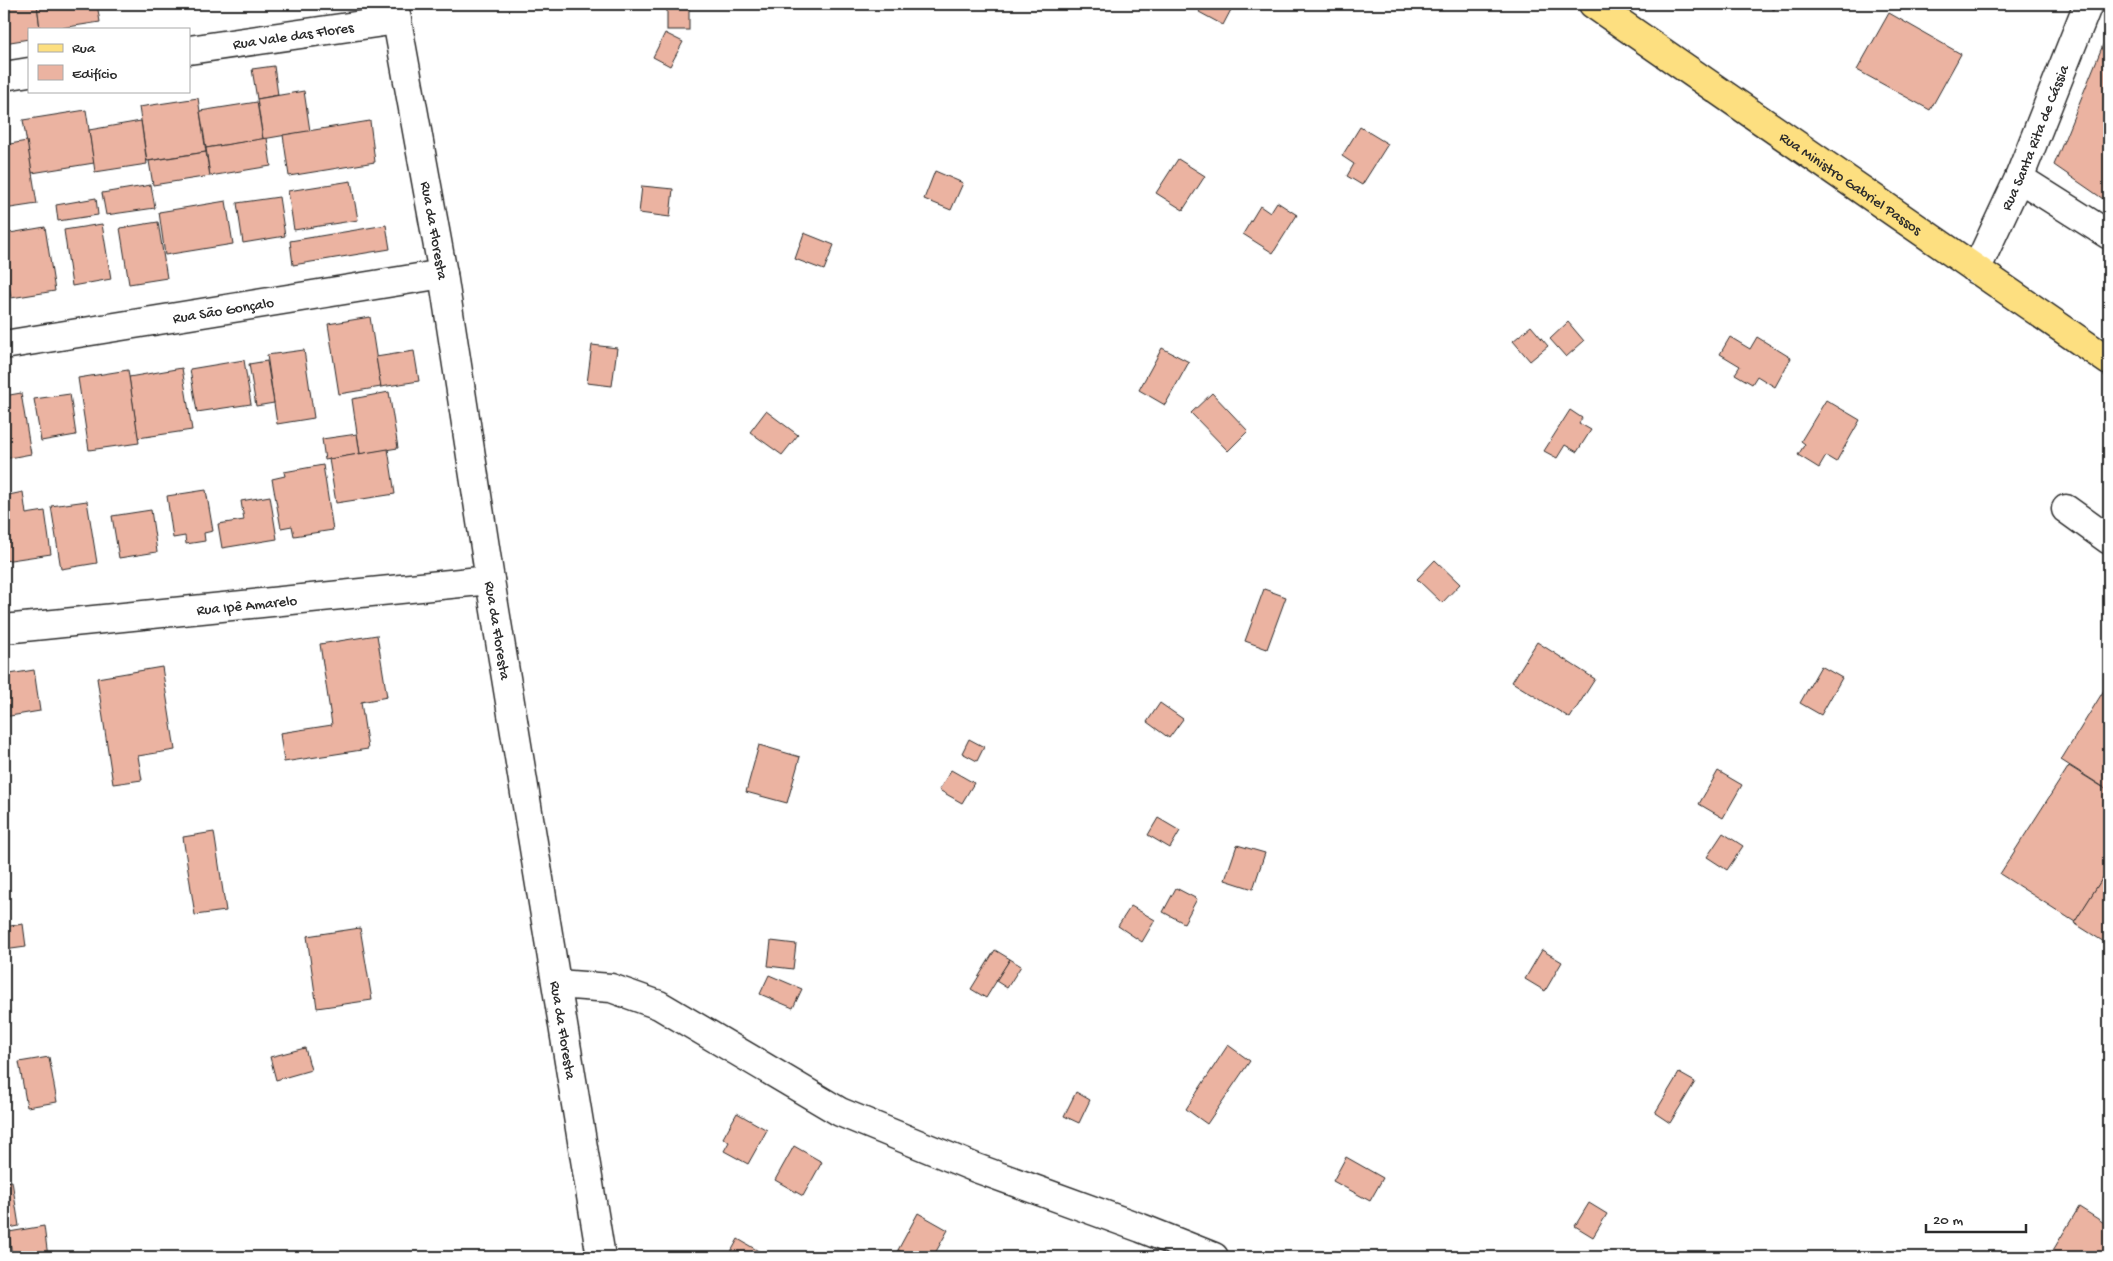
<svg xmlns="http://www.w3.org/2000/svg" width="2113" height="1261" font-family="'Gochi Hand',sans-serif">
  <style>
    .building { fill: #ebb3a1; stroke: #2b2b2b }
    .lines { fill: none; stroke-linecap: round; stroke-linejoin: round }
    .minor-casing { stroke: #2b2b2b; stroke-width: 31 }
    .major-casing { stroke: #2b2b2b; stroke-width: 31 }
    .minor { stroke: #fff; stroke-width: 28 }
    .major { stroke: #fddf80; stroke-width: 28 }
    .labels { text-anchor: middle; stroke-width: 5; stroke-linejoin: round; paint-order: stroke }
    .street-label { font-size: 15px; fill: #2b2b2b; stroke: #fff }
  </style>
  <rect width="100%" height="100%" fill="#fff"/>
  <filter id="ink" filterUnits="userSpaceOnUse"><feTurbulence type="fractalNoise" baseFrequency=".02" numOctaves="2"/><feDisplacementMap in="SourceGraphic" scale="10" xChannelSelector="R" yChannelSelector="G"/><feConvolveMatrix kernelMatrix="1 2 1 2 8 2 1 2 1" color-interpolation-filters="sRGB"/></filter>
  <g filter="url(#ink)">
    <!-- building -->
    <g class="building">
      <polygon points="4,4 37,4 40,29 29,29 29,39 4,43"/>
      <polygon points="37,4 97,4 100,22 55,29 40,29"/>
      <polygon points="1204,4 1234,4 1223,25 1199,12"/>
      <polygon points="1764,4 1778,4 1774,10"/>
      <rect x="667" y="6" width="22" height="24"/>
      <polygon points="1889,13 1961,54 1930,110 1857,70"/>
      <polygon points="2109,30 2109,203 2054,165"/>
      <polygon points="665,33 683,42 670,66 653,57"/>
      <polygon points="274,66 278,95 257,99 252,69"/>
      <polygon points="304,91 310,131 263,139 257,99"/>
      <polygon points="198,98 206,152 147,161 139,107"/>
      <polygon points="257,102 263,139 206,148 200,111"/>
      <polygon points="86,110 94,163 32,173 23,120"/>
      <polygon points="141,121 147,164 95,172 89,130"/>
      <polygon points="370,121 375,162 289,176 283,135"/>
      <polygon points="1360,127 1388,144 1362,185 1347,176 1354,164 1342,156"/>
      <polygon points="267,138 271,166 210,176 206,148"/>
      <polygon points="27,141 37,204 4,209 4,145"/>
      <polygon points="206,152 210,176 153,185 149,161"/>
      <polygon points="1178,159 1205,176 1183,210 1156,193"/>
      <polygon points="935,171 963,183 951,210 924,199"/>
      <polygon points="351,181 358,220 294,230 288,191"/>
      <polygon points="151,185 155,208 106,215 102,193"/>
      <polygon points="642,186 673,189 670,217 639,213"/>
      <polygon points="279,197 285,236 243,243 237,203"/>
      <polygon points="96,198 98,215 58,221 56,205"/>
      <polygon points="226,201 233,244 165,255 159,212"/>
      <polygon points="1277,202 1297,215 1273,253 1243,234 1260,206 1270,213"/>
      <polygon points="158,222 167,278 129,284 120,228"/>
      <polygon points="102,224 111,279 72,286 64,230"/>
      <polygon points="386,225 390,249 293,265 290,241"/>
      <polygon points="45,227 55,291 11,298 4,254 4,234"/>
      <polygon points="804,233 834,245 824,270 795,259"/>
      <polygon points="370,317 381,387 339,394 328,324"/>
      <polygon points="1568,322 1584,341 1566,357 1550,339"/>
      <polygon points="1531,326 1548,346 1530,361 1513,341"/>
      <polygon points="1730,337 1750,349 1757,337 1791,358 1775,387 1757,376 1752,384 1735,374 1740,366 1720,354"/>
      <polygon points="592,345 617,348 612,386 587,383"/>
      <polygon points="1162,348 1189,362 1165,405 1139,390"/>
      <polygon points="304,350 314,418 277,424 267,355"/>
      <polygon points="414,351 419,381 381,387 376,357"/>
      <polygon points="244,360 251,404 197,412 190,369"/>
      <polygon points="267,361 274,403 256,406 249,364"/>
      <polygon points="182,368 192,430 138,438 129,377"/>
      <polygon points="128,370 139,443 89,450 78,378"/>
      <polygon points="389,392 398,448 360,454 352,399"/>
      <polygon points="21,393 31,454 4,459 4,396"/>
      <polygon points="1212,393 1248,431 1228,451 1191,413"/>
      <polygon points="70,394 76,435 41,441 34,399"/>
      <polygon points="1826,400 1860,420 1836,462 1826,456 1819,468 1798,455 1805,444 1801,441"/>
      <polygon points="1570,410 1582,418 1579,423 1591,430 1577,452 1565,445 1557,458 1544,451"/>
      <polygon points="766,411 798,435 782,455 750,432"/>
      <polygon points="357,434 360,454 325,460 322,439"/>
      <polygon points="388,449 395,494 336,503 329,459"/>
      <polygon points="323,465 333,530 294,536 292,526 281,528 272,479 285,476 284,472"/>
      <polygon points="206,490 213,531 204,533 205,541 186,544 185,536 173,538 167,496"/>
      <polygon points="23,492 26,514 45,511 51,554 4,561 4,496"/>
      <polygon points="270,496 277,539 222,548 218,524 244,520 241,501"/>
      <polygon points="87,501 97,563 61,569 51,506"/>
      <polygon points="151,510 157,552 119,558 112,516"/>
      <polygon points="1435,560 1460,584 1442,603 1417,579"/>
      <polygon points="1264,589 1286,597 1267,649 1245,641"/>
      <polygon points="377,635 387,697 361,702 368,749 284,762 280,733 332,725 320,644"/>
      <polygon points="1537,642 1595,679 1570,718 1512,682"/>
      <polygon points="1821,666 1842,678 1821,715 1800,703"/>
      <polygon points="162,667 175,750 138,756 142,780 113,784 97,678"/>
      <polygon points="34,670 40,711 4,717 4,675"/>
      <polygon points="2109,682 2109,788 2108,790 2061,760"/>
      <polygon points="1160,703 1183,719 1169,738 1147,722"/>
      <polygon points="969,739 984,747 977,761 962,753"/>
      <polygon points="759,745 800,757 787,803 746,792"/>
      <polygon points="2069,766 2109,791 2109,868 2075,922 2000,874"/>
      <polygon points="951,770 974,783 962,803 939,790"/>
      <polygon points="1718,771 1742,785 1723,818 1699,804"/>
      <polygon points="1158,818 1180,831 1170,848 1148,835"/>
      <polygon points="214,832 226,911 195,915 183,837"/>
      <polygon points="1723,833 1743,846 1727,870 1707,857"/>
      <polygon points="1237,845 1265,853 1253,889 1225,880"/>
      <polygon points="2109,868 2109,945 2074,923"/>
      <polygon points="1176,888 1197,899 1184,923 1163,912"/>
      <polygon points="1131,906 1155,920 1142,942 1118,926"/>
      <polygon points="23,924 26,947 4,950 4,927"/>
      <polygon points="360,928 372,1000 317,1008 307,936"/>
      <polygon points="771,941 796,944 793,969 768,966"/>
      <polygon points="995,950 1010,959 986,998 971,989"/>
      <polygon points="1542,950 1562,962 1545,991 1525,979"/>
      <polygon points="1010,959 1021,966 1007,988 996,981"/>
      <polygon points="769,975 802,989 793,1008 760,994"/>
      <polygon points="1228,1045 1250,1061 1207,1124 1186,1109"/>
      <polygon points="305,1048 311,1070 276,1080 270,1057"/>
      <polygon points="49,1057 57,1102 27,1107 19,1062"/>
      <polygon points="1679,1073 1695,1082 1670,1123 1655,1113"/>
      <polygon points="1076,1092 1090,1100 1079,1123 1064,1116"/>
      <polygon points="737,1113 767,1130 748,1164 724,1151 729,1142 723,1138"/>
      <polygon points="794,1146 822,1162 803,1196 775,1180"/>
      <polygon points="1346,1157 1383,1178 1370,1201 1333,1181"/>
      <polygon points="12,1181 19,1226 4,1229 4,1182"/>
      <polygon points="1589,1203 1607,1214 1593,1237 1575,1226"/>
      <polygon points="2079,1207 2109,1226 2109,1257 2049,1257"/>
      <polygon points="918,1213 948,1230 933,1257 911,1257 898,1250"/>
      <polygon points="44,1226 48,1257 12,1257 9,1232"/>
      <polygon points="738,1239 767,1256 766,1257 728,1257"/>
      <polygon points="898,1250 911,1257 894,1257"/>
    </g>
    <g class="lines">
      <defs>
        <g id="minor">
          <path id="s1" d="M394,4L443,274L490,580L601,1257"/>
          <path id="s2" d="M189,50L397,20"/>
          <polyline points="4,76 29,72"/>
          <polyline points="2019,178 2109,235"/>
          <path id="s3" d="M1976,270L2019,178L2088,4"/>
          <path id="s4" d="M4,345L443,274"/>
          <polyline points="2066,509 2109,540"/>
          <path id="s5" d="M4,629L490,580"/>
          <polyline points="557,984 611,988 659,1005 840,1112 976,1168 1141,1228 1214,1257"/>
        </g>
        <g id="major">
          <path id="s6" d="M1593,4L2109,361"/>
        </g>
      </defs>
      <!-- minor casing -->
      <use href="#minor" class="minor-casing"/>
      <!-- major casing -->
      <use href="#major" class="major-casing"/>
      <!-- minor -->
      <use href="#minor" class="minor"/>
      <!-- major -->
      <use href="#major" class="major"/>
    </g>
  </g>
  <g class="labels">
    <!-- street labels -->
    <g class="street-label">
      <text dy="5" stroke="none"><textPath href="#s2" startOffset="105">Rua Vale das Flores</textPath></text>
      <text dy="5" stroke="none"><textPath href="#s3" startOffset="145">Rua Santa Rita de Cássia</textPath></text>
      <text dy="5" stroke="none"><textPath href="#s6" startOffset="314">Rua Ministro Gabriel Passos</textPath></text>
      <text dy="5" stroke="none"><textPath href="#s1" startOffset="230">Rua da Floresta</textPath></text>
      <text dy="5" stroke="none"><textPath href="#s4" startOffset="222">Rua São Gonçalo</textPath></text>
      <text dy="5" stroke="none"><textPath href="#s5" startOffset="244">Rua Ipê Amarelo</textPath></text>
      <text dy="5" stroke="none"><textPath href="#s1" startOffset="635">Rua da Floresta</textPath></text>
      <text dy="5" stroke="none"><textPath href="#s1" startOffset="1040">Rua da Floresta</textPath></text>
    </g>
  </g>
  <!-- margin -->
  <rect width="2113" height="1261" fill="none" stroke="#fff" stroke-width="20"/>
  <rect x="10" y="10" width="2093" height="1241" fill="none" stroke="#2b2b2b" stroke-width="2" filter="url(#ink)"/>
  <!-- legend -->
  <rect x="28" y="28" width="162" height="65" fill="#ffffff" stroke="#aaaaaa"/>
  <rect x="38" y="44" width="25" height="8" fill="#fddf80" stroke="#aaaaaa"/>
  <text x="72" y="52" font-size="15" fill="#2b2b2b">Rua</text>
  <rect x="38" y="65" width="25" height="15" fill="#ebb3a1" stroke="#aaaaaa"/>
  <text x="72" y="78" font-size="15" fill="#2b2b2b">Edifício</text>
  <!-- scale -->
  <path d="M1926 1224v8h100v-8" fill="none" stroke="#2b2b2b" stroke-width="2.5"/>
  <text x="1933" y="1224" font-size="15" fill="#2b2b2b" stroke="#ffffff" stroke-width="4" paint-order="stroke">20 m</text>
</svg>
